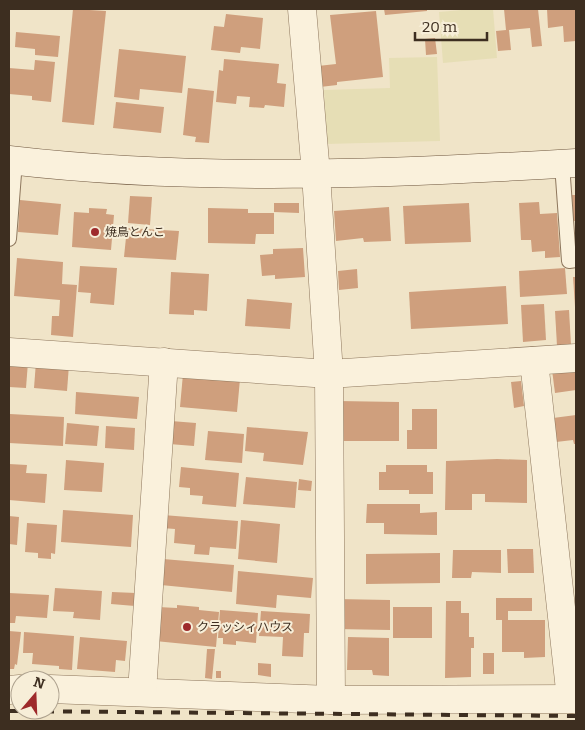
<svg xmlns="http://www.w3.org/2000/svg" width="585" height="730" font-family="Bitter,'Noto Sans JP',serif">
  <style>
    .farmland { fill: #e6deb5 }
    .building { fill: #cf9f7d }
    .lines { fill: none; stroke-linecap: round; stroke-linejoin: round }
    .lane-casing { stroke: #8d765c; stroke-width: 16 }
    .street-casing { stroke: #8d765c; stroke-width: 29 }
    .secondary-casing { stroke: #6f573f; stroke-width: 29 }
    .lane { stroke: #faf1dc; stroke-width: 14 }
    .street { stroke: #faf1dc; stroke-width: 28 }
    .secondary { stroke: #faf1dc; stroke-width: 28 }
    .rail { stroke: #3d2e20; stroke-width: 4; stroke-dasharray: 9 9; stroke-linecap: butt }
    .poi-dot { fill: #9e2a2b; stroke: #f7eed8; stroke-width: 2 }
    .labels { text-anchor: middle; stroke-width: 4; stroke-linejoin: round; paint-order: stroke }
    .poi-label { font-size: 12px; fill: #3d2e20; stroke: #f7eed8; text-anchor: start }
  </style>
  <rect width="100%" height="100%" fill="#f0e4c8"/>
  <!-- farmland -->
  <g class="farmland">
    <polygon points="473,9 493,9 497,58 443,63 439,12"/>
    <polygon points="437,57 440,141 326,144 324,90 390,88 389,58"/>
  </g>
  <!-- building -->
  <g class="building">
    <polygon points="73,9 106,11 94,125 62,122"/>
    <polygon points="384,9 427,9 427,11 385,15"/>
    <polygon points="504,9 538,9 542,46 532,47 530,28 509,30 511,50 498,51 496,31 506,30"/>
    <polygon points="547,9 576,9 576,41 564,42 563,26 548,28"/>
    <polygon points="376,11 383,77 337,82 337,85 320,87 318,66 336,64 330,15"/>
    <polygon points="226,14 263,18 260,49 241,47 240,53 211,50 214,26 224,27"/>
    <polygon points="16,32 60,36 58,57 35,55 35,49 15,47"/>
    <polygon points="435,38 437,54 426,55 425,39"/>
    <polygon points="119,49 186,56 182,93 140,89 139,100 114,97"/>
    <polygon points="224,59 279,64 277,83 286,84 284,107 265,105 264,108 249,107 250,97 237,96 236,104 216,102 219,70 223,71"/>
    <polygon points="35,60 55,62 51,102 32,100 32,96 9,94 9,68 34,70"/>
    <polygon points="188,88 214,91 209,143 195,142 196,137 183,135"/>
    <polygon points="116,102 164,107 161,133 113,128"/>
    <polygon points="572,195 576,195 576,221 573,221"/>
    <polygon points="130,196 152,197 150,225 128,223"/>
    <polygon points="20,200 61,204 58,235 18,232"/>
    <polygon points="539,202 540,214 557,213 560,257 545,258 545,251 532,252 531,240 521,240 519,203"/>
    <polygon points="274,203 299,203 299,213 274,212"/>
    <polygon points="469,203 471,242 405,244 403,206"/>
    <polygon points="389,207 391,241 364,242 363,238 336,241 334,211"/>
    <polygon points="89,208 107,209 106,214 114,215 111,250 72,247 74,212 89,213"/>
    <polygon points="208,208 248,209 248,213 274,213 274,234 256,234 255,244 208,243"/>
    <polygon points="127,228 179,231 176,260 124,257"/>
    <polygon points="303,248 305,277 275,279 275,275 262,276 260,255 273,254 273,249"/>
    <polygon points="17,258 63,262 62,284 77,285 73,337 51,335 52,316 59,316 60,300 14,296"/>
    <polygon points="80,266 117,268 114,305 90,303 91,293 78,292"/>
    <polygon points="565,268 567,294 520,297 519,271"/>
    <polygon points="357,269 358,288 339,290 338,271"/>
    <polygon points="171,272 209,274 207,311 194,310 194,315 169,314"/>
    <polygon points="573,277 576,277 576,307 575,307"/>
    <polygon points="506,286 508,324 411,329 409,292"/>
    <polygon points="247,299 292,303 290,329 245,326"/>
    <polygon points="544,304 546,340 523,342 521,305"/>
    <polygon points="569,310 571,345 557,346 555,311"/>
    <polygon points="9,360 28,362 26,388 9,387"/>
    <polygon points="36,362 69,365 67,391 34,388"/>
    <polygon points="576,367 576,390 555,393 552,370"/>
    <polygon points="183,374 240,379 237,412 180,407"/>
    <polygon points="521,381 524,406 514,408 511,382"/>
    <polygon points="76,392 139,397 137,419 75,414"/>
    <polygon points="338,401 399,402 399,441 338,441"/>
    <polygon points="412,409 437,409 437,449 407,449 407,430 412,430"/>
    <polygon points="10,414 64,417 63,446 9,443"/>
    <polygon points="576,415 576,444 574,444 573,440 556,442 553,418"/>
    <polygon points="171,421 196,423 194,446 169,444"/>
    <polygon points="67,423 99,426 97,446 65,444"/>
    <polygon points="106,426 135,428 134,450 105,448"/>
    <polygon points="247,427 308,432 303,465 263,461 264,453 245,451"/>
    <polygon points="208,431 244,434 242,463 205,460"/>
    <polygon points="497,459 527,460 527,503 485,502 485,494 472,494 472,510 445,510 446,461"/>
    <polygon points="66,460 104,463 102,492 64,490"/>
    <polygon points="9,464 27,465 26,473 47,474 45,503 9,500"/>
    <polygon points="386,465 427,465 427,472 433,472 433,494 409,494 409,490 379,490 379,472 386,472"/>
    <polygon points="181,467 239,473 236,507 202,504 203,496 190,495 190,488 179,487"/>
    <polygon points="246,477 297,482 295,508 243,504"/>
    <polygon points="299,479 312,481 311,491 298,490"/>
    <polygon points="367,504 420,504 420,513 437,512 437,535 384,534 384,523 366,523"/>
    <polygon points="63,510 133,515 131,547 61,542"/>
    <polygon points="163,515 238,521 236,549 210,547 209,555 194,554 195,545 174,543 175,529 162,528"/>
    <polygon points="9,516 19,517 17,545 9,544"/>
    <polygon points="241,520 280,524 277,563 238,559"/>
    <polygon points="27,523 57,525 55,554 51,553 51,559 38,558 38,553 25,552"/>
    <polygon points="507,549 533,549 534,573 508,573"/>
    <polygon points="453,550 501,550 501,573 472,572 471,578 452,578"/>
    <polygon points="440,553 440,583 366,584 366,554"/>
    <polygon points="163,559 234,565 232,592 161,585"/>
    <polygon points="238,571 313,578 311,598 277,595 276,608 236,604"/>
    <polygon points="55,588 102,591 100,620 73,618 74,612 53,611"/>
    <polygon points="112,592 136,593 135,606 111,604"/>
    <polygon points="9,593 49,595 47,618 16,616 15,623 9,623"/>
    <polygon points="496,598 532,598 532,611 508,611 508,620 545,620 545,657 524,658 524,652 502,652 502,620 496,620"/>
    <polygon points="336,599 390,600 390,630 336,629"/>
    <polygon points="446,601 461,601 461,613 469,613 469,637 474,637 474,648 471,648 471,677 445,678"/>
    <polygon points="177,605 199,607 199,610 219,612 216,647 155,641 158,607 177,608"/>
    <rect x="393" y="607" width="39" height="31"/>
    <polygon points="220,610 258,613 256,643 236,641 236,645 223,644 223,638 218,638"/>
    <polygon points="261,611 310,614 309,633 304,633 303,657 282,656 283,637 259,636"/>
    <polygon points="9,631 21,632 17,665 15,664 14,669 9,669"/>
    <polygon points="24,632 74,636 72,670 59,669 59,666 32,664 33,653 23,653"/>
    <polygon points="80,637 127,641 125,661 116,660 115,672 77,669"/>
    <polygon points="348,637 389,638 389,676 373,675 372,670 347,670"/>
    <polygon points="207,649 215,649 212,679 205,678"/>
    <rect x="483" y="653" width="11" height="21"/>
    <polygon points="258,663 271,664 271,677 258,675"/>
    <rect x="216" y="671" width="5" height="7"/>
  </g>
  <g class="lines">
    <defs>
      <g id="lane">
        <polyline points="562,164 569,261 576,260"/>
        <polyline points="9,239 15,161"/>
      </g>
      <g id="street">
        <polyline points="302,9 316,174 329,374 331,700"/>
        <polyline points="9,352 329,374 576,358"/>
        <polyline points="534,361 571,699"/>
        <polyline points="50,689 331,700 576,699"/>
        <polyline points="9,690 20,689"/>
        <polyline points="142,692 164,362"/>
      </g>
      <path id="secondary" d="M9,160C197,182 387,174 576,163"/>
    </defs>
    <!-- lane casing -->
    <use href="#lane" class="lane-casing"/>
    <!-- street casing -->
    <use href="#street" class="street-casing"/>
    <!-- secondary casing -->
    <use href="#secondary" class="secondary-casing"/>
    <!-- lane -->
    <use href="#lane" class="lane"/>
    <!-- street -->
    <use href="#street" class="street"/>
    <!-- secondary -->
    <use href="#secondary" class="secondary"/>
    <!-- rail -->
    <polyline class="rail" points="9,711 576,716"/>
  </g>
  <!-- markers -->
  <g class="poi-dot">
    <circle cx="95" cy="232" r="5"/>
    <circle cx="187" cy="627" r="5"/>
  </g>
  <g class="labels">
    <!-- poi labels -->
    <g class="poi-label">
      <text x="105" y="236">焼鳥とんこ</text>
      <text x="197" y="631">クラッシィハウス</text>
    </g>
  </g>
  <!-- border -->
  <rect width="585" height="730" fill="none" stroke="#3d2e20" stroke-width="20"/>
  <!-- north arrow -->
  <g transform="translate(35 695) rotate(19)"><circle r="24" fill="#f7eed8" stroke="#ada18e"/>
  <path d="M0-4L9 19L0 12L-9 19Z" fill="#9e2a2b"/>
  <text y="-8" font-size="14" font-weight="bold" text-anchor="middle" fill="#3d2e20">N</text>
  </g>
  <!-- scale -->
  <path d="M415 32v8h72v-8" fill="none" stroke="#3d2e20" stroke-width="2.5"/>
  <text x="422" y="32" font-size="15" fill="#3d2e20" stroke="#f7eed8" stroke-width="4" paint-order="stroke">20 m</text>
</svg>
